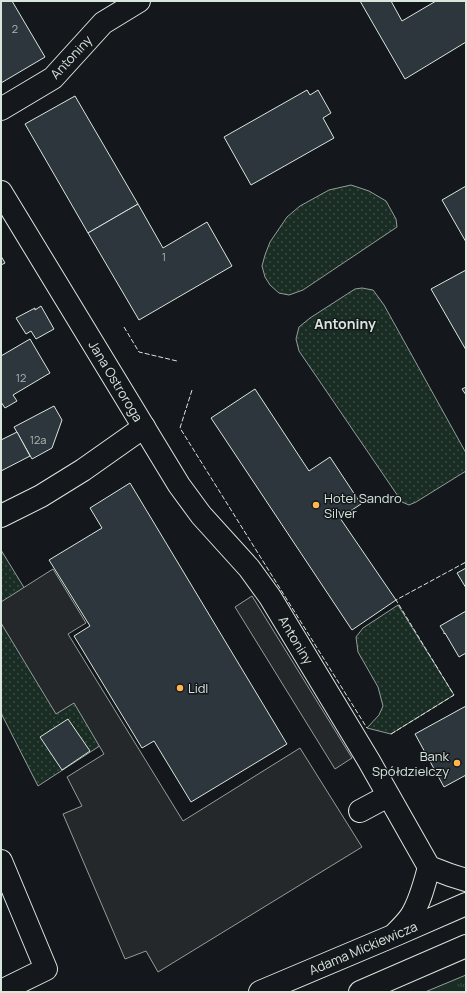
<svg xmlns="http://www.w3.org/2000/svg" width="467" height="993" font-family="Manrope,sans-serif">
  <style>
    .grass { fill: url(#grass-dots); stroke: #939e99 }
    .park { fill: url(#park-tufts); stroke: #939e99 }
    .parking { fill: #24282b; stroke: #939e99 }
    .building { fill: #2c363c; stroke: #d8e6dc }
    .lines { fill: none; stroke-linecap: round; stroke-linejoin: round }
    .minor-casing { stroke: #d8e6dc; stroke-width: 24 }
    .minor { stroke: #14181c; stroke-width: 22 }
    .fence { stroke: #d8e6dc; stroke-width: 1; stroke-dasharray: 5 2; stroke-linecap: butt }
    .poi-dot { fill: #ffb74d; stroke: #14181c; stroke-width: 1.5 }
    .labels { text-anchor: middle; stroke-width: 3; stroke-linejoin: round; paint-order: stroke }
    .number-label { font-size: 11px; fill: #adbab4 }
    .street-label { font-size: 13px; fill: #d8e6dc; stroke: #14181c }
    .poi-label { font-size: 13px; fill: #d8e6dc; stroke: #14181c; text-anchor: start }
    .neighbourhood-label { font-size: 14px; font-weight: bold; fill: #d8e6dc; stroke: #14181c }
  </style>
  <defs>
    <pattern id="grass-dots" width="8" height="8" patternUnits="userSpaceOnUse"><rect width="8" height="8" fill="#1a2d24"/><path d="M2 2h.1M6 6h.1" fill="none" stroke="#3b4b43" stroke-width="1.8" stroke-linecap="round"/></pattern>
    <pattern id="park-tufts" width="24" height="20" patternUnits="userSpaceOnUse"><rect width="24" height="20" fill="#1a2d24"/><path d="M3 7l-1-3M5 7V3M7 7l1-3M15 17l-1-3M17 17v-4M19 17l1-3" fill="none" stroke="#3b4b43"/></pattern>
  </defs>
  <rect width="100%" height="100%" fill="#14181c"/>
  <!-- grass -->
  <g class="grass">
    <polygon points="351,185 369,191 386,201 396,219 397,227 303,290 289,295 279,293 270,285 265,277 262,266 265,255 270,242 287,217 300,206 329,190"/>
    <polygon points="362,288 373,290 384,305 466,453 466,471 416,502 409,505 402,502 299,351 296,339 299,327 310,318 355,289"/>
    <polygon points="1,550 115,736 38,786 1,713"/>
    <polygon points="398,605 454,695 391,734 367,728 379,715 383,706 378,687 358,652 356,637 363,628"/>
  </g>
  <!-- park -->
  <polygon class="park" points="466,975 466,992 425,992"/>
  <!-- parking -->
  <g class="parking">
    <polygon points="53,569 86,623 68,634 183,821 300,748 362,847 158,972 146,951 125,959 63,814 82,806 67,777 104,754 74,703 56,714 1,623 1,602"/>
    <polygon points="252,596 352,758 335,769 235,607"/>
  </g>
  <!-- building -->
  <g class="building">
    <polygon points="1,1 12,1 45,57 1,83"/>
    <polygon points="360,1 391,1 402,21 436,1 466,1 466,42 405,79"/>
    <polygon points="307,90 310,95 318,90 331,113 323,118 334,138 251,185 224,137"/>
    <polygon points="75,96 138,204 88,233 25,124"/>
    <polygon points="466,186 466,242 442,200"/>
    <polygon points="138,204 163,248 207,222 232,266 139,320 88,233"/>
    <polygon points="1,256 5,263 1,265"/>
    <polygon points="466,270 466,350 431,289"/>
    <polygon points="41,306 54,329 36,339 31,331 26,334 16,318 35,308 35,310"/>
    <polygon points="30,339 50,373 13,395 17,401 5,408 1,402 1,356"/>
    <polygon points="466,387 466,395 462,389"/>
    <polygon points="255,389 309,471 330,457 361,504 340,518 396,600 352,630 211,418"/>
    <polygon points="54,406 62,420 52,448 32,459 14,427"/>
    <polygon points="17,432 30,456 1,471 1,440"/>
    <polygon points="130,483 287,744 191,802 154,741 142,748 74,636 90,626 49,560 102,528 90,508"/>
    <polygon points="466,568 466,588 457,573"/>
    <polygon points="466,611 466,653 459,657 445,633 444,634 444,632 440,626"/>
    <polygon points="466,706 466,775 444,787 415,734"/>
    <polygon points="68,719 90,751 62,770 40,737"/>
  </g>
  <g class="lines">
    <defs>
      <g id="minor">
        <polyline points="1,109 53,78 103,23 139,1"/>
        <polyline points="1,192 179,485 201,515 249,568 270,597 369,761 429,867 450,875 466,880"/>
        <polyline points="1,516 41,496 83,470 144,427"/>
        <polyline points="360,811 388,796"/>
        <polyline points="1,861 46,969 1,991"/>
        <path d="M396,933C401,928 407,922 411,916C420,902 425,882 429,867"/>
        <polyline points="260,992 395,935 466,904"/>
        <polyline points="360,992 466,946"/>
      </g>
    </defs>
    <!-- minor casing -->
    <use href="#minor" class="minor-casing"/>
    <!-- minor -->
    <use href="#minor" class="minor"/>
    <!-- fence -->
    <g class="fence">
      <polyline points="124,327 139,352 177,361"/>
      <polyline points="192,390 180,428 367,728"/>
      <polyline points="391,734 454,695 396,600 466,562"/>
    </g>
  </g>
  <!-- markers -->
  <g class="poi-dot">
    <circle cx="316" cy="505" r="4"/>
    <circle cx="180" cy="688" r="4"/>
    <circle cx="457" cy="763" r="4"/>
  </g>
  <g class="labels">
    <!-- number labels -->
    <g class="number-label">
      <text x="15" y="33">2</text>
      <text x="164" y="261">1</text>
      <text x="21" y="382">12</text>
      <text x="38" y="444">12a</text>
    </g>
    <!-- street labels -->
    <g class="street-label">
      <text transform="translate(71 57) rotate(-47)" y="5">Antoniny</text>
      <text transform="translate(116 381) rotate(59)" y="5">Jana Ostroroga</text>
      <text transform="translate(296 640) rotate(59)" y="5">Antoniny</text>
      <text transform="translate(363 948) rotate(-23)" y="5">Adama Mickiewicza</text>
    </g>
    <!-- poi labels -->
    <g class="poi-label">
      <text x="324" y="503">Hotel Sandro<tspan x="324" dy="15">Silver</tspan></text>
      <text x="188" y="693">Lidl</text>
      <text x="449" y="761" text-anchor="end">Bank<tspan x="449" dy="15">Spółdzielczy</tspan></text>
    </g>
    <!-- neighbourhood labels -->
    <g class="neighbourhood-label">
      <text x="345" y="329">Antoniny</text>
    </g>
  </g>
  <!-- border -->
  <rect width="467" height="993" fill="none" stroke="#d8e6dc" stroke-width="4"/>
</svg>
